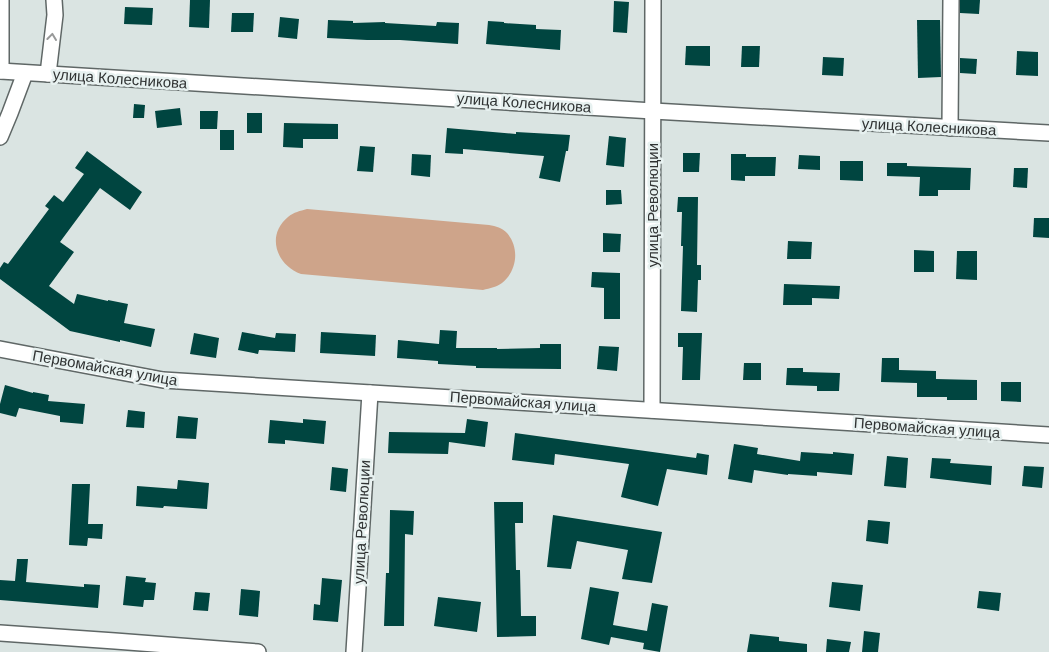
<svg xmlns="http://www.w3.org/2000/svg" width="1049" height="652" font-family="Arial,sans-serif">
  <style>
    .green { fill: #cea48a }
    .building { fill: #004540 }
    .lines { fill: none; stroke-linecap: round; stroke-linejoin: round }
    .minor-casing { stroke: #5f6766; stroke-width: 18 }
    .minor { stroke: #fff; stroke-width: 15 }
    .oneway { stroke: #989999 }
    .labels { text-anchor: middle; stroke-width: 5; stroke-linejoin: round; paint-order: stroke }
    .street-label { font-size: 15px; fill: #303333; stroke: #e7f1f0 }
  </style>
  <rect width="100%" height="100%" fill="#dae4e2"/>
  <!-- green -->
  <path class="green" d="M307,209L489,225C496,226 502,228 507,233C520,248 517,271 502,283C497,287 490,288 483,290L301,274C276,265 266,235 288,217C294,212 300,211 307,209Z"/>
  <!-- building -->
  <g class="building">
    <polygon points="190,0 210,0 209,28 189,27"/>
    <polygon points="960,0 980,0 979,14 960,13"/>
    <polygon points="614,1 629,2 627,33 613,32"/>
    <polygon points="125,7 153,8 152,25 124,24"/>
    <polygon points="232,13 254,13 253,32 231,32"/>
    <polygon points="280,17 299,19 297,39 278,37"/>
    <polygon points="328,20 353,21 353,23 385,22 385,23 436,26 437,22 459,23 458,44 400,40 367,40 327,38"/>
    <polygon points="917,20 940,20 941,77 918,78"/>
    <polygon points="488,21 504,22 504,23 536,25 536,29 561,30 560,50 486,44"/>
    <polygon points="686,46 710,46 710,66 685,65"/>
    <polygon points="742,46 760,46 759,67 741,67"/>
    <polygon points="1017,51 1038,52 1038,76 1016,75"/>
    <polygon points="823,57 844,58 843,76 822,75"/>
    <polygon points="960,58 977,59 976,74 960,73"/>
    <polygon points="134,104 145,105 144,118 133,118"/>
    <polygon points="180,108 182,125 157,128 155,111"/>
    <polygon points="200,111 218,111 217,129 200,129"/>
    <rect x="247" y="113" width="15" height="20"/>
    <polygon points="284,123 338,124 338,139 303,139 303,148 283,147"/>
    <polygon points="447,128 516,134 516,132 570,135 568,151 566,151 560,182 539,178 544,156 463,149 463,154 445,153"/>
    <rect x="220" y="130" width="14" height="20"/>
    <polygon points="609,136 626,138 624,167 606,165"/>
    <polygon points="360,146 375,147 373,172 357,171"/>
    <polygon points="87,151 142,192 130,210 100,188 60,242 74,252 49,286 74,304 77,294 108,301 108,300 128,304 124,323 155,329 151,347 120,340 120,342 70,331 0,279 0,268 4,262 8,264 49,209 45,206 54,195 63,202 84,174 75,168"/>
    <polygon points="683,153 700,153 699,172 683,172"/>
    <polygon points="412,154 431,155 430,177 411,175"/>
    <polygon points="731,154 746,154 746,157 776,157 775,176 745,176 745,181 731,180"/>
    <polygon points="799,155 820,156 820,170 798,169"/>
    <polygon points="840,161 863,161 863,181 840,180"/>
    <polygon points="887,163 907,163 907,166 971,168 970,190 938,190 938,196 919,196 920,177 887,176"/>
    <polygon points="1014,168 1028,168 1027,188 1013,187"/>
    <polygon points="606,190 621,190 622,204 606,205"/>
    <polygon points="678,197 698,197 697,265 701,265 701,280 698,280 697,312 681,311 683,246 681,246 682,212 677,212"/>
    <polygon points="1034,218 1049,218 1049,238 1033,237"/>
    <polygon points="603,233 621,234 620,252 603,252"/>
    <polygon points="788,241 812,242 811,259 787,259"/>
    <polygon points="914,250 934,251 934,272 914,272"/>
    <polygon points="957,251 977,251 977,280 956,279"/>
    <polygon points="592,272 620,273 620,319 604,319 604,288 591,287"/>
    <polygon points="784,284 840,286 839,299 812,298 812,305 783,305"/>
    <polygon points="440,330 457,331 456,348 497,348 497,349 540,348 540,344 561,344 561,369 476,368 476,366 438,364 438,361 397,358 398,340 439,344"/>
    <polygon points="242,332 275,338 276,333 296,334 295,352 259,350 258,354 238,350"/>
    <polygon points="321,332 376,335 375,356 320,353"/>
    <polygon points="194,333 219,338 216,358 190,354"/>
    <polygon points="678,333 702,333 700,380 682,380 683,347 678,347"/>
    <polygon points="599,346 619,347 617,371 597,369"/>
    <polygon points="882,358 899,358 899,370 936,371 936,379 977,380 977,400 947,400 947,397 917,397 917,383 881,382"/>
    <polygon points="744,363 761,363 761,380 743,380"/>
    <polygon points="787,368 803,368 803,372 840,373 839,391 817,391 817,386 786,385"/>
    <polygon points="1001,382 1021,382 1021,402 1001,401"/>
    <polygon points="5,385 33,393 33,392 49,395 48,401 85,404 83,424 60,422 60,416 19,408 16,417 0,413 0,404"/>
    <polygon points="128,410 145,412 144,428 126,427"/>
    <polygon points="178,416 198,418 196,439 176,438"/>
    <polygon points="303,419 326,421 324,444 285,440 285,444 268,443 270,420 303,423"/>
    <polygon points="467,419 488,422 485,447 449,442 448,454 388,453 389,432 465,433"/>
    <polygon points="515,433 696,458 697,453 709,455 707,475 667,469 658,506 621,497 629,464 555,454 554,465 512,460"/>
    <polygon points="734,444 758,448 757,454 800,461 801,452 833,454 833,452 854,454 852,475 817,472 817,476 788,474 788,475 754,470 752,483 728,479"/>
    <polygon points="887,456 908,458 906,488 884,486"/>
    <polygon points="932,458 951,459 950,463 992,466 991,485 930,478"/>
    <polygon points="1024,466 1044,467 1042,488 1022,486"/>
    <polygon points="332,467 348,469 346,492 330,490"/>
    <polygon points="178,480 209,483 207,509 164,506 163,508 136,506 137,486 177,489"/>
    <polygon points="72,484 90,484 88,524 103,524 102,539 88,538 87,546 69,545"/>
    <polygon points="494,502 523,502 523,523 515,523 516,570 520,570 521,616 536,616 536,636 497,637"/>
    <polygon points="390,510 414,511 413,535 405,534 404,626 384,626 386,573 389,573"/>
    <polygon points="553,515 662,532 652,583 622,579 628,550 577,541 571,569 547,567"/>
    <polygon points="868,520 890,522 888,544 866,541"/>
    <polygon points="17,559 28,559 26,582 84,587 84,584 100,585 98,608 0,600 0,580 15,581"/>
    <polygon points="126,576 146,578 145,582 156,583 154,600 144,600 143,607 123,605"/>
    <polygon points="322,578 342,580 338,622 313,620 314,604 320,605"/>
    <polygon points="832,582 863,585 860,611 829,607"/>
    <polygon points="590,587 619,592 613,625 647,631 652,603 668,606 660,652 643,649 644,643 611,637 609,645 581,639"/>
    <polygon points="241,589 260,591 258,617 239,615"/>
    <polygon points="979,591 1001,593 999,611 977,608"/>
    <polygon points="195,592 210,593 208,611 193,610"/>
    <polygon points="438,597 481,602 477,632 434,626"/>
    <polygon points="864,631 880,633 878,652 862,652"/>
    <polygon points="750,634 779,637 779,641 807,644 807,652 747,652"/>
    <polygon points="827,639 851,642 849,652 826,652"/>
  </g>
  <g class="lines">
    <defs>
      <g id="minor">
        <polyline points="1,0 1,71"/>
        <polyline points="0,71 653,111 1049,133"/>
        <polyline points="48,74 55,15 54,0"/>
        <polyline points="950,128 951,0"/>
        <polyline points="0,137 10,113 25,73"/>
        <polyline points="0,349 163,380 1049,435"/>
        <polyline points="652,410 653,0"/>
        <polyline points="0,633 115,641 258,652"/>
        <polyline points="354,652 370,393"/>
      </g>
    </defs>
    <!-- minor casing -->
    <use href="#minor" class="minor-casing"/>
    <!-- minor -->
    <use href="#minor" class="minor"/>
  </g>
  <!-- one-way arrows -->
  <defs><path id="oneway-chevron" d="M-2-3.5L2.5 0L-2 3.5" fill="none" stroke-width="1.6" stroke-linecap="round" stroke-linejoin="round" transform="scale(1.25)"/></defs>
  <use class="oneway" href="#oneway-chevron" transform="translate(52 37) rotate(-83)"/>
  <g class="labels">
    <!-- street labels -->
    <g class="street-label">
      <text transform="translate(120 79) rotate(4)" y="5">улица Колесникова</text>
      <text transform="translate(524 103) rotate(4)" y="5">улица Колесникова</text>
      <text transform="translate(929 127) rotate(3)" y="5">улица Колесникова</text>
      <text transform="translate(653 205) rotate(-90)" y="5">улица Революции</text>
      <text transform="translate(105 368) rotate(10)" y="5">Первомайская улица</text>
      <text transform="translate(523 402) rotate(4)" y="5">Первомайская улица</text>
      <text transform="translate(927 428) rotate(4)" y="5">Первомайская улица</text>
      <text transform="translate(362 522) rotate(-87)" y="5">улица Революции</text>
    </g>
  </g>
</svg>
